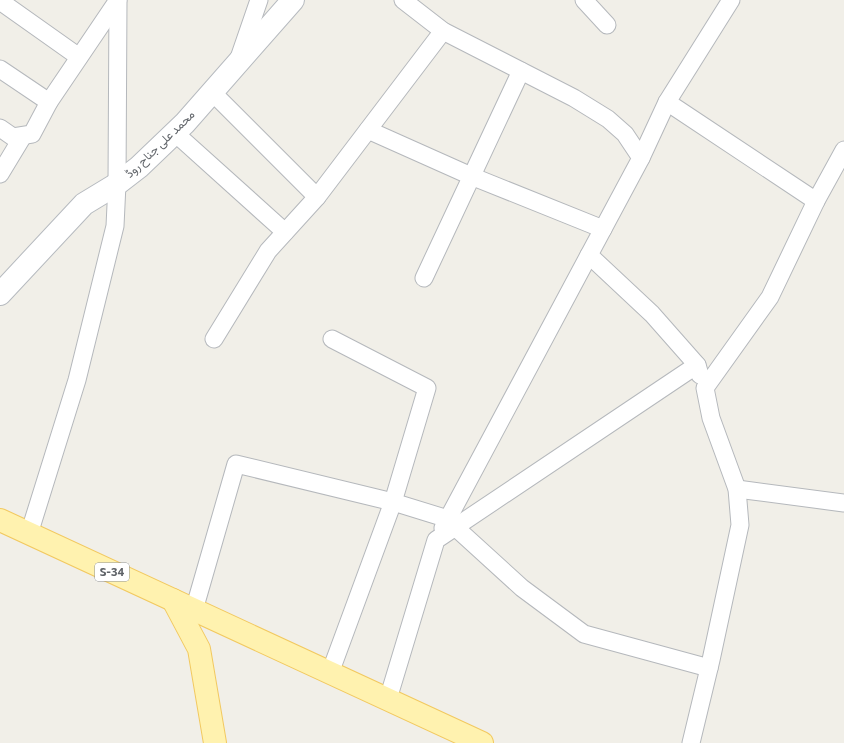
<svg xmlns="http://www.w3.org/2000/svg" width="844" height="743" font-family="Commissioner,Vazirmatn,sans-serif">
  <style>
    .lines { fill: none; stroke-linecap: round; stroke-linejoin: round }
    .street-casing { stroke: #b5b8bc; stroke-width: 19 }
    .secondary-casing { stroke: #b6babf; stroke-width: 24 }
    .primary-casing { stroke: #f2c960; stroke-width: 24 }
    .street { stroke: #fff; stroke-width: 17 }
    .secondary { stroke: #fff; stroke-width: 22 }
    .primary { stroke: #fff2af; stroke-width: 22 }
    .labels { text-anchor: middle; stroke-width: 3.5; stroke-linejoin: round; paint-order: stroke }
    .shield { fill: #fff; stroke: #8f9295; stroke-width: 1 }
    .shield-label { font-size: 11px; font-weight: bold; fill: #5f6368 }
    .street-label { font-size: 12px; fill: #5f6368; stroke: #fff }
  </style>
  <rect width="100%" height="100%" fill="#f1efe8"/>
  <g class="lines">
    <defs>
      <g id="street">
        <polyline points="403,0 443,31 574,98 608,119 625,134 641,158 589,255 652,314 697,365"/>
        <polyline points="584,0 607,25"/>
        <polyline points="0,1 79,57"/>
        <polyline points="239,58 259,0"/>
        <polyline points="0,69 49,102"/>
        <polyline points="212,92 317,197"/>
        <polyline points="667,102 816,201"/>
        <polyline points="0,128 13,137 32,134 49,102 118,0"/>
        <polyline points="368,130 471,176 603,229"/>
        <polyline points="175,133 285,232"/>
        <polyline points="641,158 667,102 731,0"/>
        <polyline points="0,174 23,136"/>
        <polyline points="424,278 521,71"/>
        <polyline points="214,339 268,251 317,197 443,31"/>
        <polyline points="737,489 844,503"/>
        <polyline points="455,527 522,588 584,634 709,668"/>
        <polyline points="443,528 589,255"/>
        <polyline points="29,534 77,380 115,226 117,184 118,0"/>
        <polyline points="194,610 236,464 393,502 448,519"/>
        <polyline points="330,673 393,502 427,388 332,339"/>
        <polyline points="388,699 436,540 697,365 700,375"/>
        <polyline points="691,743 711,660 740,525 737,489 711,418 705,388 770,297 816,201 844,150"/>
      </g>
      <polyline id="secondary" points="0,294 84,204 117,184 139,167 185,123 293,0"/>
      <g id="primary">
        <polyline points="0,520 482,743"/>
        <polyline points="173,600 199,649 215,743"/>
      </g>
    </defs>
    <!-- street casing -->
    <use href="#street" class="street-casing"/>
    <!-- secondary casing -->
    <use href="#secondary" class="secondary-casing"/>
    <!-- primary casing -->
    <use href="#primary" class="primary-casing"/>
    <!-- street -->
    <use href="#street" class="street"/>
    <!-- secondary -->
    <use href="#secondary" class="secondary"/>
    <!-- primary -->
    <use href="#primary" class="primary"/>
  </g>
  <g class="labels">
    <!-- shield labels -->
    <rect class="shield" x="95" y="563" width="34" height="18" rx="3"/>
    <g class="shield-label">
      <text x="112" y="576">S-34</text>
    </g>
    <!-- street labels -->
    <g class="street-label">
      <text transform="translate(160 144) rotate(-44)" y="4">محمد علی جناح روڈ</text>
    </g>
  </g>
</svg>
